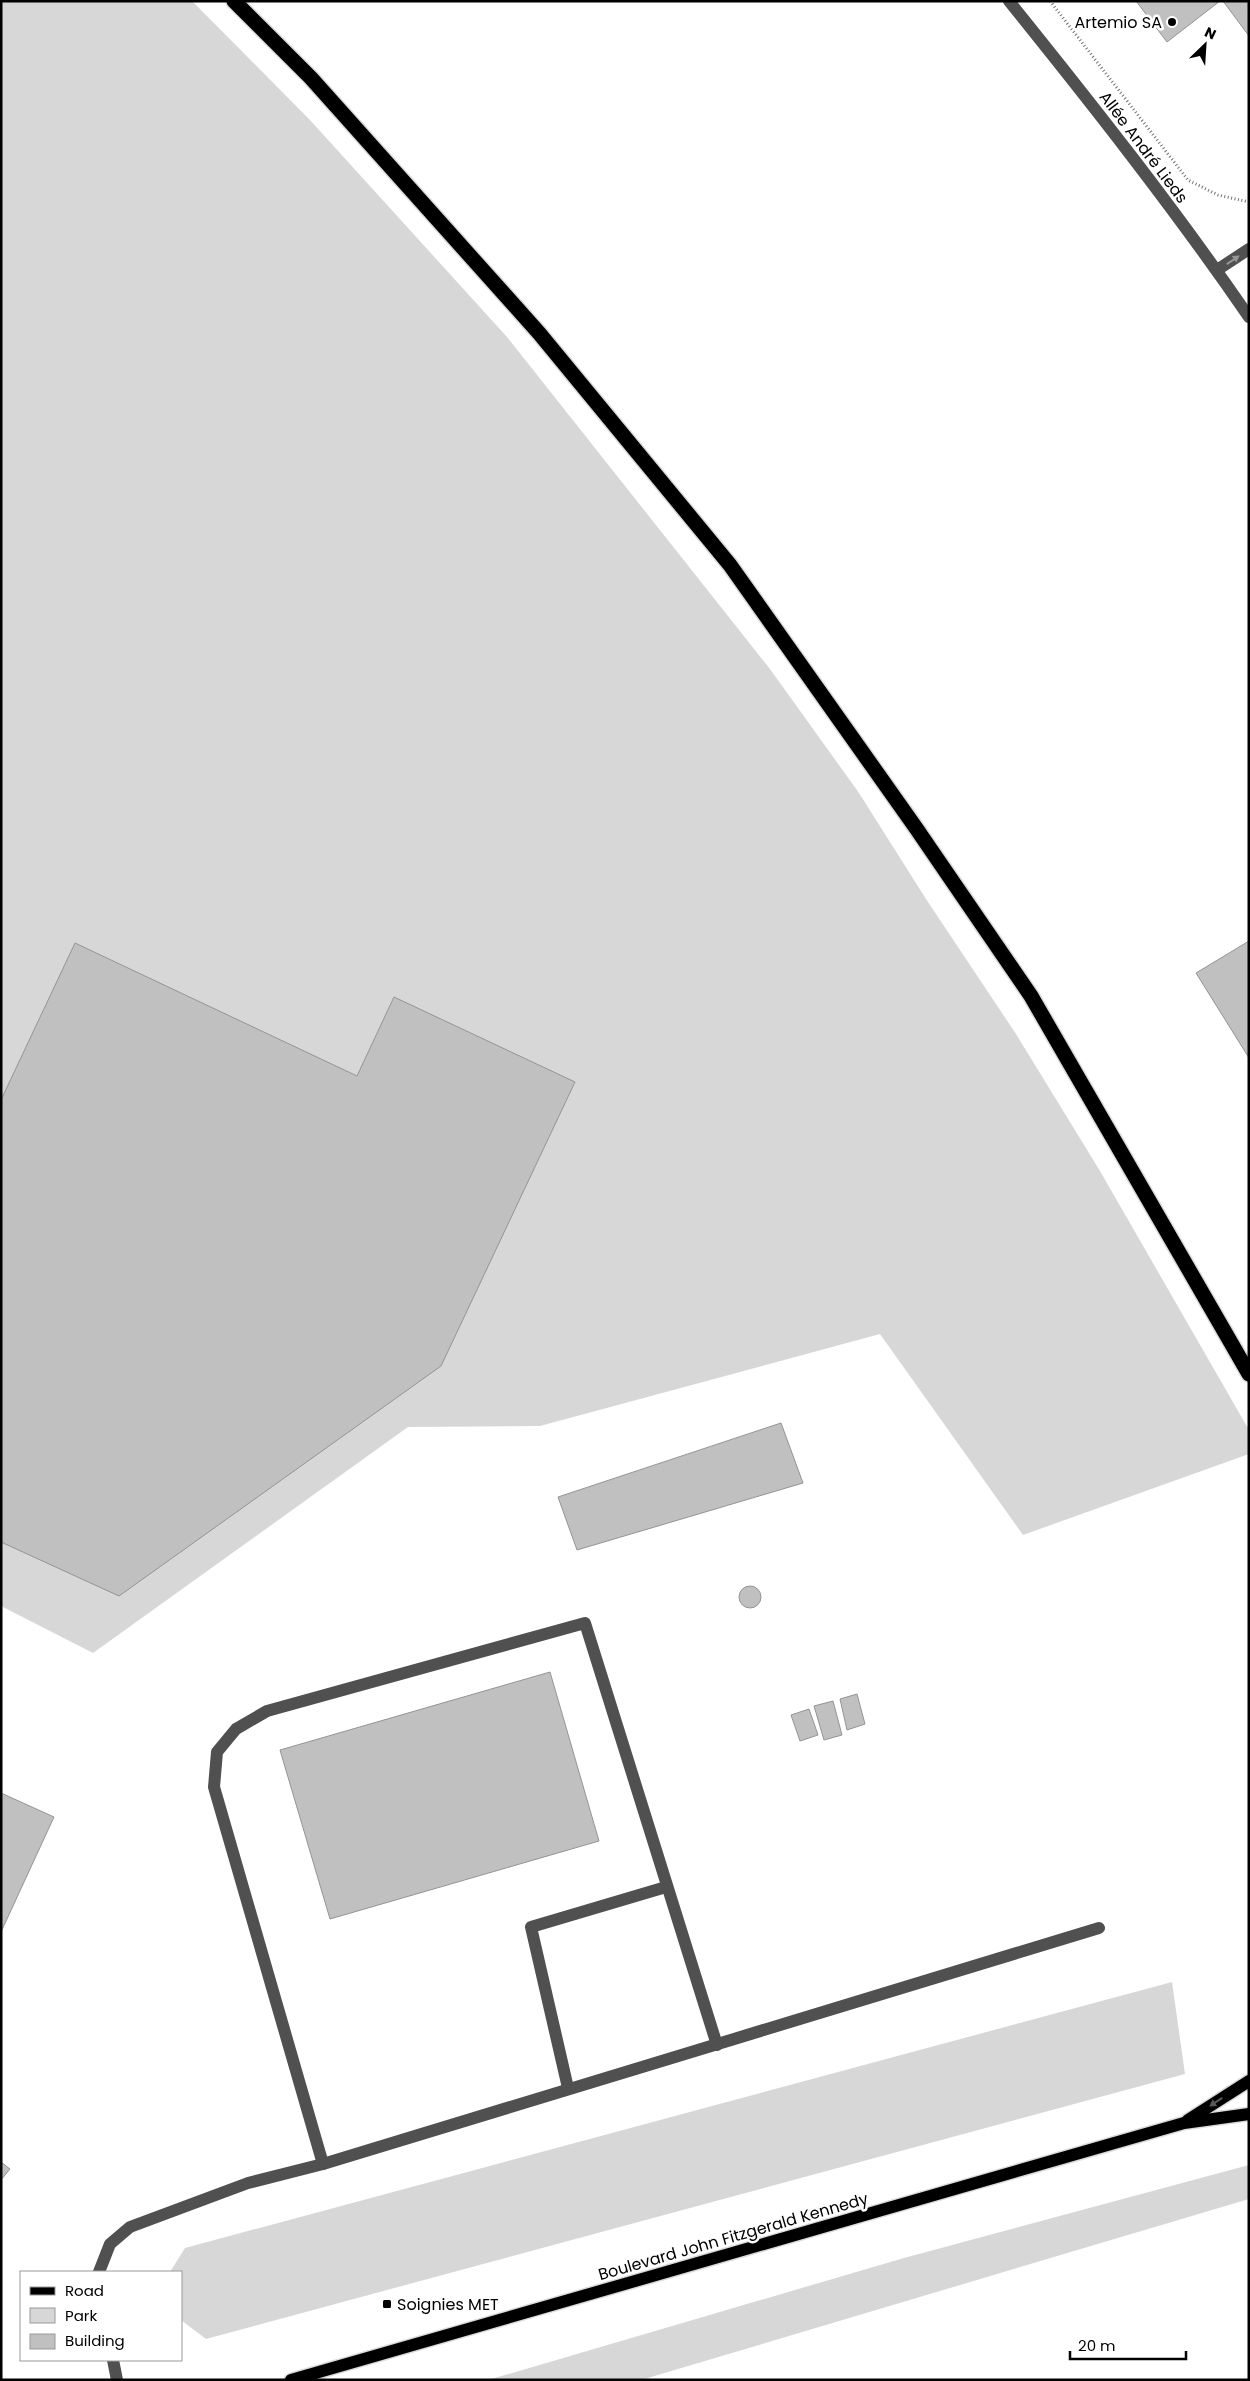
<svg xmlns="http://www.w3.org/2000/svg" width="1250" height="2381" font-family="Poppins,sans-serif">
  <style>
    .green { fill: #d7d7d7 }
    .building { fill: #c0c0c0; stroke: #949494 }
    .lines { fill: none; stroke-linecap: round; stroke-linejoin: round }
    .major-casing { stroke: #dbdbdb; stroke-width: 15 }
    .highway-casing { stroke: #dbdbdb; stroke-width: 18 }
    .path { stroke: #727272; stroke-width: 3; stroke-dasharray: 1 2.5; stroke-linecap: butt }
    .minor { stroke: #505050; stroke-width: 12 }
    .major { stroke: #000; stroke-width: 12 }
    .highway { stroke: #000; stroke-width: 15 }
    .oneway { fill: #969696 }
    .oneway2 { fill: #595959 }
    .poi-dot { fill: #000; stroke: #fff; stroke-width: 2 }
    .labels { text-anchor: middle; stroke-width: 5; stroke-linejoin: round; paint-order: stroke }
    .poi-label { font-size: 16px; fill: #000; stroke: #fff; text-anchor: end }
    .street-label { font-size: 16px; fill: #000; stroke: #fff }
  </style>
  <rect width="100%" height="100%" fill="#fff"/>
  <!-- green -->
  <g class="green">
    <polygon points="1,1 192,1 310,120 507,337 770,669 859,793 926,899 1016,1034 1100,1171 1249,1430 1249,1454 1023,1535 880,1334 540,1426 408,1427 93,1653 1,1606"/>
    <polygon points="1172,1982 1185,2074 206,2339 181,2320 181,2272 170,2272 185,2248"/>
    <polygon points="1249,2165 1249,2199 641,2380 488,2380 904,2258"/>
  </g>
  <!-- building -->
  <g class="building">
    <polygon points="1136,1 1220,1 1167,42"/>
    <polygon points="1223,1 1249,1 1249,36"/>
    <polygon points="1249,941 1249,1058 1196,973"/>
    <polygon points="75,943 357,1076 394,997 575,1082 441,1366 119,1596 1,1542 1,1100"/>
    <polygon points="781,1423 803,1483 577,1550 558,1497"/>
    <circle cx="750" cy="1597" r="11"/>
    <polygon points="550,1672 599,1841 330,1919 280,1750"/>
    <polygon points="857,1694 865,1724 847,1730 840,1699"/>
    <polygon points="833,1701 842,1735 824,1740 814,1706"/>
    <polygon points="809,1709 818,1735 800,1741 791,1715"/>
    <polygon points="1,1793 54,1817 1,1932"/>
    <polygon points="1,2162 10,2169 1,2180"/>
  </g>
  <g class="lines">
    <defs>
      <g id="major">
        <polyline points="1188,2120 1249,2081"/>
        <polyline points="291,2380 1184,2123 1249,2114"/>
      </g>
      <polyline id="highway" points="234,1 311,78 539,333 730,565 916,828 1031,996 1249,1374"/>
    </defs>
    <!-- major casing -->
    <use href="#major" class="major-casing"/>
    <!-- highway casing -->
    <use href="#highway" class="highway-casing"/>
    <!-- path -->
    <polyline class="path" points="1050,1 1188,180 1218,195 1249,202"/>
    <!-- minor -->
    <g class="minor">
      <path d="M1009,1C1092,104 1174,208 1249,317"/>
      <polyline points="1217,270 1249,249"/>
      <polyline points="568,2088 531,1927 666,1887"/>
      <polyline points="323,2164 214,1787 217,1752 236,1729 267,1711 585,1623 717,2045"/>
      <polyline points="99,2272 110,2244 130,2227 248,2183 323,2164 1099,1928"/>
      <polyline points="113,2360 117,2380"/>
    </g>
    <!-- major -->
    <use href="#major" class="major"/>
    <!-- highway -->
    <use href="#highway" class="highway"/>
  </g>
  <!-- one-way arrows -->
  <defs><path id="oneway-solid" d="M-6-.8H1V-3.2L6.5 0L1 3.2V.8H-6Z" transform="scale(1.25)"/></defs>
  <use class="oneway" href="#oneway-solid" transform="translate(1233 260) rotate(-34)"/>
  <use class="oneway2" href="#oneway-solid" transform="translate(1216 2102) rotate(147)"/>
  <!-- markers -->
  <g class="poi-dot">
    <circle cx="1172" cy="22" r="5"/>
    <rect x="382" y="2299" width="10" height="10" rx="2.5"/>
  </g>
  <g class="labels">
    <!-- poi labels -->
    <g class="poi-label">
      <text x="1162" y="28">Artemio SA</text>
      <text x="397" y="2310" text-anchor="start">Soignies MET</text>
    </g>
    <!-- street labels -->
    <g class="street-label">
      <text transform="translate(1144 147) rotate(53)" y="6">Allée André Lieds</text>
      <text transform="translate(733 2236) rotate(-16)" y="6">Boulevard John Fitzgerald Kennedy</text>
    </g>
  </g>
  <!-- border -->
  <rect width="1250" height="2381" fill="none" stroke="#000000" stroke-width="5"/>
  <!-- legend -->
  <rect x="20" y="2271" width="162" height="90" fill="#ffffff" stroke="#999999"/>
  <rect x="30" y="2287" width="25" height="8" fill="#000000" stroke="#999999"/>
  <text x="65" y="2296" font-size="15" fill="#000000">Road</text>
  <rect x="30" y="2308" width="25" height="15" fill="#d7d7d7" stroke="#999999"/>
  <text x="65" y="2321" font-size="15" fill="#000000">Park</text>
  <rect x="30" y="2334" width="25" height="15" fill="#c0c0c0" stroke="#999999"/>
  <text x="65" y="2346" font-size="15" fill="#000000">Building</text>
  <!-- north arrow -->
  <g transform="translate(1205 45) rotate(25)" stroke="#ffffff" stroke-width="4" paint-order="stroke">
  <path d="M0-4L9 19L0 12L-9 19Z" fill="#000000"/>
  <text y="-8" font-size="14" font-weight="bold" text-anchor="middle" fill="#000000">N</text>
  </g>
  <!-- scale -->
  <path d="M1070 2351v8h116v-8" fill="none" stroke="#000000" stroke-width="2.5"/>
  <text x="1078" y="2351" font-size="15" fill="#000000" stroke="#ffffff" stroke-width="4" paint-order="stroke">20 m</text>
</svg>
